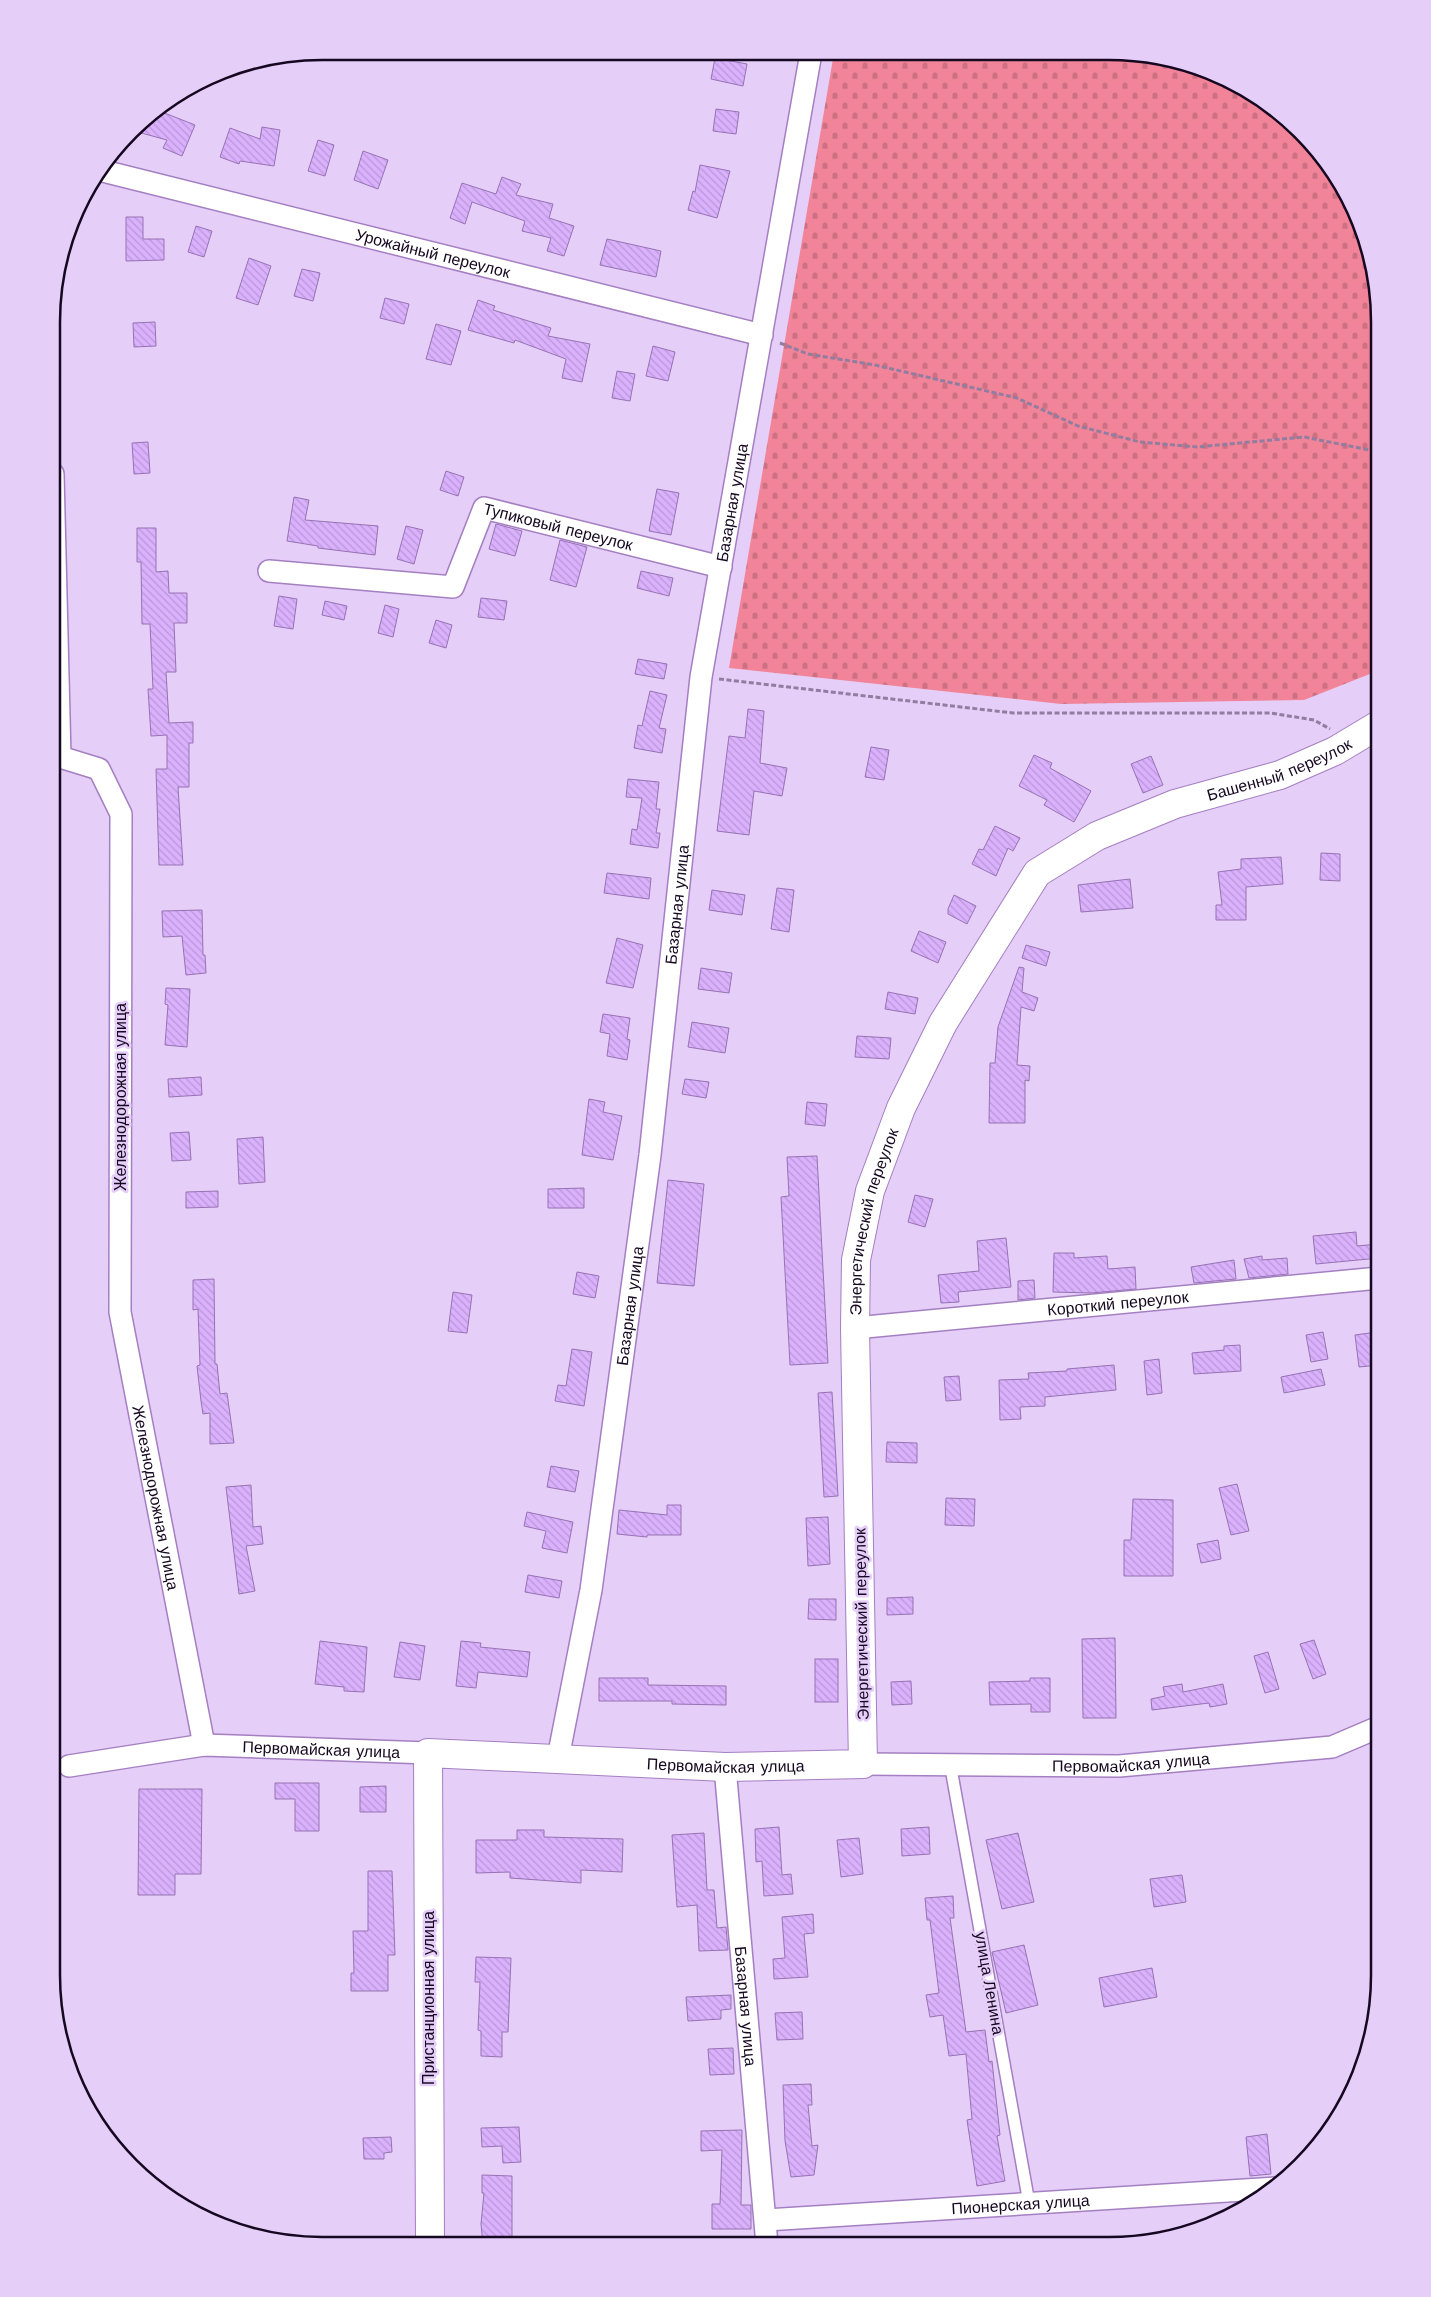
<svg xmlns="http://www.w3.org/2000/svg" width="1431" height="2297" font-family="'Work Sans',sans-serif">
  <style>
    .cemetery { fill: url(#cemetery-stones) }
    .building { fill: url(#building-back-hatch); stroke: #9772b3 }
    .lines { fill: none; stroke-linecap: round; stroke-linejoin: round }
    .lane-casing { stroke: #a47fc1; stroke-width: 14 }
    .street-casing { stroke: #a47fc1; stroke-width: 24 }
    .secondary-casing { stroke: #a47fc1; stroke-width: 30 }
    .path { stroke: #917da0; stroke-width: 3; stroke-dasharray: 5 2.5; stroke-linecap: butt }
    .lane { stroke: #fff; stroke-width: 11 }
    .street { stroke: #fff; stroke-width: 21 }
    .secondary { stroke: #fff; stroke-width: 28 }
    .labels { text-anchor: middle; stroke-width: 5; stroke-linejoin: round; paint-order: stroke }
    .street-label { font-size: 16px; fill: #160820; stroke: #e5cef8 }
    .rim { fill: none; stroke: #160820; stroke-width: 2.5 }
  </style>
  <defs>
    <pattern id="cemetery-stones" width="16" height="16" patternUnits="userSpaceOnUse" patternTransform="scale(1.25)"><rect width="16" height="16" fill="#f18498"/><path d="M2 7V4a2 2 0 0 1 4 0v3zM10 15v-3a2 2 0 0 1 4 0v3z" fill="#ce7083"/></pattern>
    <pattern id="building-back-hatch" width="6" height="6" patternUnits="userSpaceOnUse" patternTransform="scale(1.25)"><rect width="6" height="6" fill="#dab1fc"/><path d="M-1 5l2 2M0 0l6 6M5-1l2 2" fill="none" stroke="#ba97d8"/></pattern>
  </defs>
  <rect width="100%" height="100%" fill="#e5cef8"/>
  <!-- cemetery -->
  <polygon class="cemetery" points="834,53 1144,54 1213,72 1274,107 1324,157 1359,219 1380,322 1380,670 1304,700 1061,704 729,668"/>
  <!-- building -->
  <g class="building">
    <polygon points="715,58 747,64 743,86 711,79"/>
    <polygon points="716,109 739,112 736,134 713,131"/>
    <polygon points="157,110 195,125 182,156 163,148 167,140 134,131 143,119"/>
    <polygon points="262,127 280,130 274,166 240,161 239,164 220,157 230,128 260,139"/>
    <polygon points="318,140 334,145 325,176 308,171"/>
    <polygon points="363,151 388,160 378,189 354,180"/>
    <polygon points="700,165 730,171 717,218 688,210 693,191 695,192"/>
    <polygon points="502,177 521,184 516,195 553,204 549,218 574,226 564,256 547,251 551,238 522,231 525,221 472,202 465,224 450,218 462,183 496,194"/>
    <polygon points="126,217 143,217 143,239 164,239 164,260 126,261"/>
    <polygon points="196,226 212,231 204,257 188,252"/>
    <polygon points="607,239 661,251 656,277 600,265"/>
    <polygon points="249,258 271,266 258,305 236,298"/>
    <polygon points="302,269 320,273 313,301 294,296"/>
    <polygon points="385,298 409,304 404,324 380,318"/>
    <polygon points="478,300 495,306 493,310 551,328 548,336 590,344 582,382 562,378 566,359 515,340 514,343 468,330"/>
    <polygon points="155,322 156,346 134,347 133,323"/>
    <polygon points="436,324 461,331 451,365 426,359"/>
    <polygon points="653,346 675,352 668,381 646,376"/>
    <polygon points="617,371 635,374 630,401 612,398"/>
    <polygon points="148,442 150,473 134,474 132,443"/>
    <polygon points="446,471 464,477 458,496 440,490"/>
    <polygon points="657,489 679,493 671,535 649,531"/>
    <polygon points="294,497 309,500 305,520 378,526 375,555 318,548 318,546 287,541"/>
    <polygon points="496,524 522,531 515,556 489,549"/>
    <polygon points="406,526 423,530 414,564 397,559"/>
    <polygon points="137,528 156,528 156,572 168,571 169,593 187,593 187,623 174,623 176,672 166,672 169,723 193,722 193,743 189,743 189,787 178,787 183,865 159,865 156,769 167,769 167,735 151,736 148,689 153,689 150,624 142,624 141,562 137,562"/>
    <polygon points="560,540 587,547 576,587 550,580"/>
    <polygon points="641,571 673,578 669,596 637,588"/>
    <polygon points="279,596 297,599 293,629 274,626"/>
    <polygon points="481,598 507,601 504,620 478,617"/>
    <polygon points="325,601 347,606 344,620 322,615"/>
    <polygon points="385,605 399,609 393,637 378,633"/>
    <polygon points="436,620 452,625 446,648 429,643"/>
    <polygon points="638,659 667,664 664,679 635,674"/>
    <polygon points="650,691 667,695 659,728 666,729 662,753 634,748 638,725 642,726"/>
    <polygon points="748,709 764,711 760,763 787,768 782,796 754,791 749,835 717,831 729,736 745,738"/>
    <polygon points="871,747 889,750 884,780 865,777"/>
    <polygon points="1034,755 1052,763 1050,768 1091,791 1074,822 1044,805 1047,800 1019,786"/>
    <polygon points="1151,756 1163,785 1143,793 1131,764"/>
    <polygon points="628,779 659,782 656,809 660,809 656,833 660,833 658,848 630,844 632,829 637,830 642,798 626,797"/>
    <polygon points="995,826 1020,838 1013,851 1008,848 996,876 972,864 979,849 983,850"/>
    <polygon points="1321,853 1340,854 1340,881 1320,880"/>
    <polygon points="1281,857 1283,884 1246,887 1246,920 1216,920 1216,905 1222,905 1218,872 1241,869 1241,859"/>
    <polygon points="607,873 651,878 649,899 604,893"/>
    <polygon points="1130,879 1133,908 1081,912 1078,885"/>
    <polygon points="777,888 794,890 789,932 771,929"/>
    <polygon points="712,890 745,895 742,915 709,910"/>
    <polygon points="954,895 976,906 967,924 948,914 948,909"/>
    <polygon points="202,910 203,955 205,955 206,973 186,975 182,936 163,937 162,911"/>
    <polygon points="919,931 946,942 938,963 911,951"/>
    <polygon points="617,938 643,945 633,988 606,983"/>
    <polygon points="1026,945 1050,952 1046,966 1022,958"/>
    <polygon points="1019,967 1024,968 1022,992 1038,998 1034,1011 1021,1007 1017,1065 1030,1066 1029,1081 1025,1080 1025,1123 989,1123 990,1063 995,1063 998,1027"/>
    <polygon points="701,968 732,973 729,993 698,989"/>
    <polygon points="166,988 190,989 187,1047 165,1045 168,1005 165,1004"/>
    <polygon points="888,992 918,998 915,1014 885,1009"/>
    <polygon points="603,1014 630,1018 627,1039 630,1040 627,1060 607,1056 610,1034 600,1032"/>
    <polygon points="692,1022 729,1028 725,1053 688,1047"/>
    <polygon points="857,1036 891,1038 889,1059 855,1057"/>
    <polygon points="201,1077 202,1095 169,1097 168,1079"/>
    <polygon points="685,1079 709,1082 706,1098 682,1094"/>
    <polygon points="589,1099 605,1102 603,1112 622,1116 613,1160 582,1155"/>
    <polygon points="807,1102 827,1104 825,1126 805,1124"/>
    <polygon points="189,1132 191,1160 172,1161 170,1133"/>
    <polygon points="263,1137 265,1182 239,1184 237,1139"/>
    <polygon points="817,1156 828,1363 790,1365 781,1197 789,1196 787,1157"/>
    <polygon points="668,1180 704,1184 694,1286 657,1283"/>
    <polygon points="584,1188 584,1208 548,1208 548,1189"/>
    <polygon points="218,1191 218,1207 186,1208 186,1192"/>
    <polygon points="915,1195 933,1199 925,1227 908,1222"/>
    <polygon points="1356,1232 1357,1246 1379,1244 1379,1258 1316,1264 1313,1236"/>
    <polygon points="1006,1238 1011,1287 958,1292 959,1302 941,1303 938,1275 979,1271 977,1241"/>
    <polygon points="1054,1253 1074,1253 1074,1258 1107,1256 1108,1269 1135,1267 1136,1289 1091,1293 1053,1292"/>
    <polygon points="1262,1256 1262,1260 1287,1258 1288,1274 1249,1278 1244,1259"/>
    <polygon points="1234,1260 1236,1279 1194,1283 1191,1267"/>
    <polygon points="577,1272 599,1276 595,1298 573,1294"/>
    <polygon points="214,1279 215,1364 217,1364 220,1394 227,1393 234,1443 210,1444 210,1413 203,1414 201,1401 197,1366 200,1365 198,1309 193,1310 193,1280"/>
    <polygon points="1034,1280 1035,1298 1018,1300 1018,1281"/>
    <polygon points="453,1292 472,1295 467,1333 448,1331"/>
    <polygon points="1323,1332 1328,1359 1311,1362 1306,1335"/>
    <polygon points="1377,1332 1379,1365 1359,1367 1355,1335"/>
    <polygon points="1240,1345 1241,1371 1194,1374 1192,1353 1224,1350 1224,1346"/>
    <polygon points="572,1349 592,1352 584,1406 555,1401 558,1385 566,1386"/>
    <polygon points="1159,1359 1162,1393 1147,1395 1144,1361"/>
    <polygon points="1114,1365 1116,1390 1045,1397 1045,1406 1020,1407 1021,1419 1000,1420 999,1380 1029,1379 1028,1373 1067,1371 1067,1369"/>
    <polygon points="1321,1369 1325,1385 1284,1393 1281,1377"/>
    <polygon points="959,1376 961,1400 946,1401 944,1377"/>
    <polygon points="832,1392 838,1496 824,1497 818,1393"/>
    <polygon points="887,1442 917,1443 917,1463 886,1462"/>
    <polygon points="551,1466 579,1471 575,1492 547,1487"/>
    <polygon points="1237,1484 1249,1531 1231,1535 1219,1488"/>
    <polygon points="251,1485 253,1527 261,1526 263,1544 246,1546 255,1591 239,1594 226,1487"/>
    <polygon points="946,1498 975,1499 974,1526 945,1525"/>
    <polygon points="1133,1499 1173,1500 1173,1576 1124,1576 1124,1540 1131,1540"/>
    <polygon points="667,1505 681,1505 681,1535 647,1535 647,1537 617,1534 619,1510 667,1515"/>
    <polygon points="527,1512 573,1522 567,1553 542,1548 546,1531 524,1526"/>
    <polygon points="828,1517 830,1564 808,1566 806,1518"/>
    <polygon points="1218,1540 1221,1559 1201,1563 1197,1544"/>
    <polygon points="528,1575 562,1581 559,1598 525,1592"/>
    <polygon points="913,1597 913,1614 887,1615 887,1598"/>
    <polygon points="809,1599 836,1599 836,1620 808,1619"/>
    <polygon points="1115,1638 1116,1718 1083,1718 1082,1639"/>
    <polygon points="1314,1640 1326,1674 1313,1679 1300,1644"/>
    <polygon points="320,1641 367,1647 364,1692 344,1691 344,1687 315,1684"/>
    <polygon points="461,1641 481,1643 480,1647 530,1652 527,1677 478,1672 476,1688 456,1686"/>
    <polygon points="400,1642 425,1646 420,1680 394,1677"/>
    <polygon points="1268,1652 1279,1689 1265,1693 1254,1656"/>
    <rect x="815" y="1659" width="23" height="43"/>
    <polygon points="599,1678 648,1678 648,1685 726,1686 726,1705 672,1704 672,1701 599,1701"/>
    <polygon points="1030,1678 1050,1678 1050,1712 1031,1712 1031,1704 990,1705 989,1682 1030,1681"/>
    <polygon points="911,1681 912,1704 892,1705 891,1682"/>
    <polygon points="1182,1684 1183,1692 1223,1684 1227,1704 1210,1707 1209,1703 1152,1710 1151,1699 1165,1696 1163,1687"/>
    <polygon points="275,1783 319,1783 319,1831 295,1831 295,1799 275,1799"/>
    <polygon points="386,1786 386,1812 360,1812 360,1787"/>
    <polygon points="139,1789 202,1789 201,1874 175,1874 175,1895 138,1895"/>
    <polygon points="779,1827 782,1875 791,1874 793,1894 764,1896 762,1861 756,1862 755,1829"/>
    <polygon points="929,1827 930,1854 902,1856 901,1829"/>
    <polygon points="517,1830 544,1830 544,1837 623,1839 622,1872 581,1870 581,1883 510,1878 510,1872 476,1873 476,1840 517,1840"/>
    <polygon points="704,1833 707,1890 714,1890 717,1928 726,1927 728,1950 699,1951 697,1905 677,1907 672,1835"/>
    <polygon points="1018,1833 1034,1902 1002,1909 986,1840"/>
    <polygon points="859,1838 863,1874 841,1877 837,1840"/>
    <polygon points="368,1871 392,1871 395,1955 388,1955 388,1991 351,1991 351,1973 354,1973 353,1931 368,1931"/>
    <polygon points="1182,1875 1186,1902 1154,1907 1150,1879"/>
    <polygon points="953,1896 954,1918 950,1918 966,2032 985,2030 989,2062 992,2061 1000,2135 997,2136 1005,2181 977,2186 967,2120 972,2119 966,2054 949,2056 943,2015 930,2017 926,1995 939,1993 930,1920 927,1920 925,1898"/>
    <polygon points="813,1914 814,1933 804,1934 808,1977 774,1979 773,1959 785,1958 782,1917"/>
    <polygon points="1024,1945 1038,2005 1006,2013 992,1952"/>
    <polygon points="476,1957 511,1958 508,2032 502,2032 502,2057 481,2056 481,2031 478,2030 480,1982 475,1982"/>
    <polygon points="1152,1968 1157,1997 1104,2007 1099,1978"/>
    <polygon points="731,1995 731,2009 721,2010 721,2019 688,2021 686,1997"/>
    <polygon points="802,2012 803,2039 777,2040 775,2013"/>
    <polygon points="733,2048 734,2074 710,2075 708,2049"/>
    <polygon points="811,2084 812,2105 808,2105 812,2146 818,2145 814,2175 791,2177 785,2141 783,2085"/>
    <polygon points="519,2127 521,2162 503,2163 502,2146 482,2147 481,2128"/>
    <polygon points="742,2130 741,2205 751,2205 751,2229 712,2229 712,2204 720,2204 722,2150 701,2151 701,2131"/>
    <polygon points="1267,2134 1271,2174 1250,2176 1246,2137"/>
    <polygon points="391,2137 392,2152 384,2153 384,2159 364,2159 363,2138"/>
    <polygon points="482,2175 512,2176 512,2244 483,2244 481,2224 484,2193 482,2193"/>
  </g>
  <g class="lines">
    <defs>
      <polyline id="lane" points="950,1763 1029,2203"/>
      <g id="street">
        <path id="s1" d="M103,171L762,335"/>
        <path id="s2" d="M53,474L60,757L99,769L121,814L120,1312L204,1745"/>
        <path id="s3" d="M269,571L453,587L484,508L721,567"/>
        <path id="s4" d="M855,1328L1379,1278"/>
        <path id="s5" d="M558,1758L591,1590L650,1155L701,677L811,53"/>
        <path id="s6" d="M863,1764L1119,1766L1332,1747L1379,1727"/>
        <path id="s7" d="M69,1766L204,1745L428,1753"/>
        <path id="s8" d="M725,1767L767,2245"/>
        <path id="s9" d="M766,2220L1275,2188"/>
      </g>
      <g id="secondary">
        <path id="s10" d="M430,2244L428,1753L725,1767L863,1764L855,1328L856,1260L870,1191L901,1108L943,1023L1037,873L1097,836L1175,804L1280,775L1335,751L1380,724"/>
      </g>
    </defs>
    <!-- lane casing -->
    <use href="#lane" class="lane-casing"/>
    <!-- street casing -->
    <use href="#street" class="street-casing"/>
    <!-- secondary casing -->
    <use href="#secondary" class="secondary-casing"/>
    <!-- path -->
    <g class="path">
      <polyline points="780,343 808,354 875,365 1017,398 1078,426 1140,442 1197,447 1304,437 1380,452"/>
      <polyline points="719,679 1013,713 1270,713 1314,720 1330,729"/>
    </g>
    <!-- lane -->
    <use href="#lane" class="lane"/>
    <!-- street -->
    <use href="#street" class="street"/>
    <!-- secondary -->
    <use href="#secondary" class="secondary"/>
  </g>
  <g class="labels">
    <!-- street labels -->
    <g class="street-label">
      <text dy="6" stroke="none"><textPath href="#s1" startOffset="340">Урожайный переулок</textPath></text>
      <text dy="6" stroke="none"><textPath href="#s5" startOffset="1268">Базарная улица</textPath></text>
      <text dy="6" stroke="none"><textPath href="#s3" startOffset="346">Тупиковый переулок</textPath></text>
      <text dy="6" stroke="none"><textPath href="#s10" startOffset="2126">Башенный переулок</textPath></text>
      <text dy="6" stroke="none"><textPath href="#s5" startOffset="862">Базарная улица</textPath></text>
      <text transform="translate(120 1097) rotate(-90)" y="6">Железнодорожная улица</text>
      <text dy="6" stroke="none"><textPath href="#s10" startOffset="1471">Энергетический переулок</textPath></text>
      <text dy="6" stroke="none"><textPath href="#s4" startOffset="264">Короткий переулок</textPath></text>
      <text dy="6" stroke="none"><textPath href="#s5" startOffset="458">Базарная улица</textPath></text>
      <text dy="6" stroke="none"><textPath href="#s2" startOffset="1061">Железнодорожная улица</textPath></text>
      <text transform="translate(861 1624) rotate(-91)" y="6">Энергетический переулок</text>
      <text dy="6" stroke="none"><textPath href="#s7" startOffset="254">Первомайская улица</textPath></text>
      <text dy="6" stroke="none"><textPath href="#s6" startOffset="268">Первомайская улица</textPath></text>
      <text dy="6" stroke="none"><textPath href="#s10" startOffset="789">Первомайская улица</textPath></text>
      <text transform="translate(990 1983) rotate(80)" y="6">улица Ленина</text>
      <text transform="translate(428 1998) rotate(-90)" y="6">Пристанционная улица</text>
      <text dy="6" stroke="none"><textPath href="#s8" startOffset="240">Базарная улица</textPath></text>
      <text dy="6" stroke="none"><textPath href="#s9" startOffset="255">Пионерская улица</textPath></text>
    </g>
  </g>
  <!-- crop -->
  <path d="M0 0H1431V2297H0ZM322 60H1109A262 262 0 0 1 1371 322V1975A262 262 0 0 1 1109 2237H322A262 262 0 0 1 60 1975V322A262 262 0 0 1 322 60Z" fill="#e5cef8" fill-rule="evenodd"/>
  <path class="rim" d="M322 60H1109A262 262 0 0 1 1371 322V1975A262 262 0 0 1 1109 2237H322A262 262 0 0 1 60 1975V322A262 262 0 0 1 322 60Z"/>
</svg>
